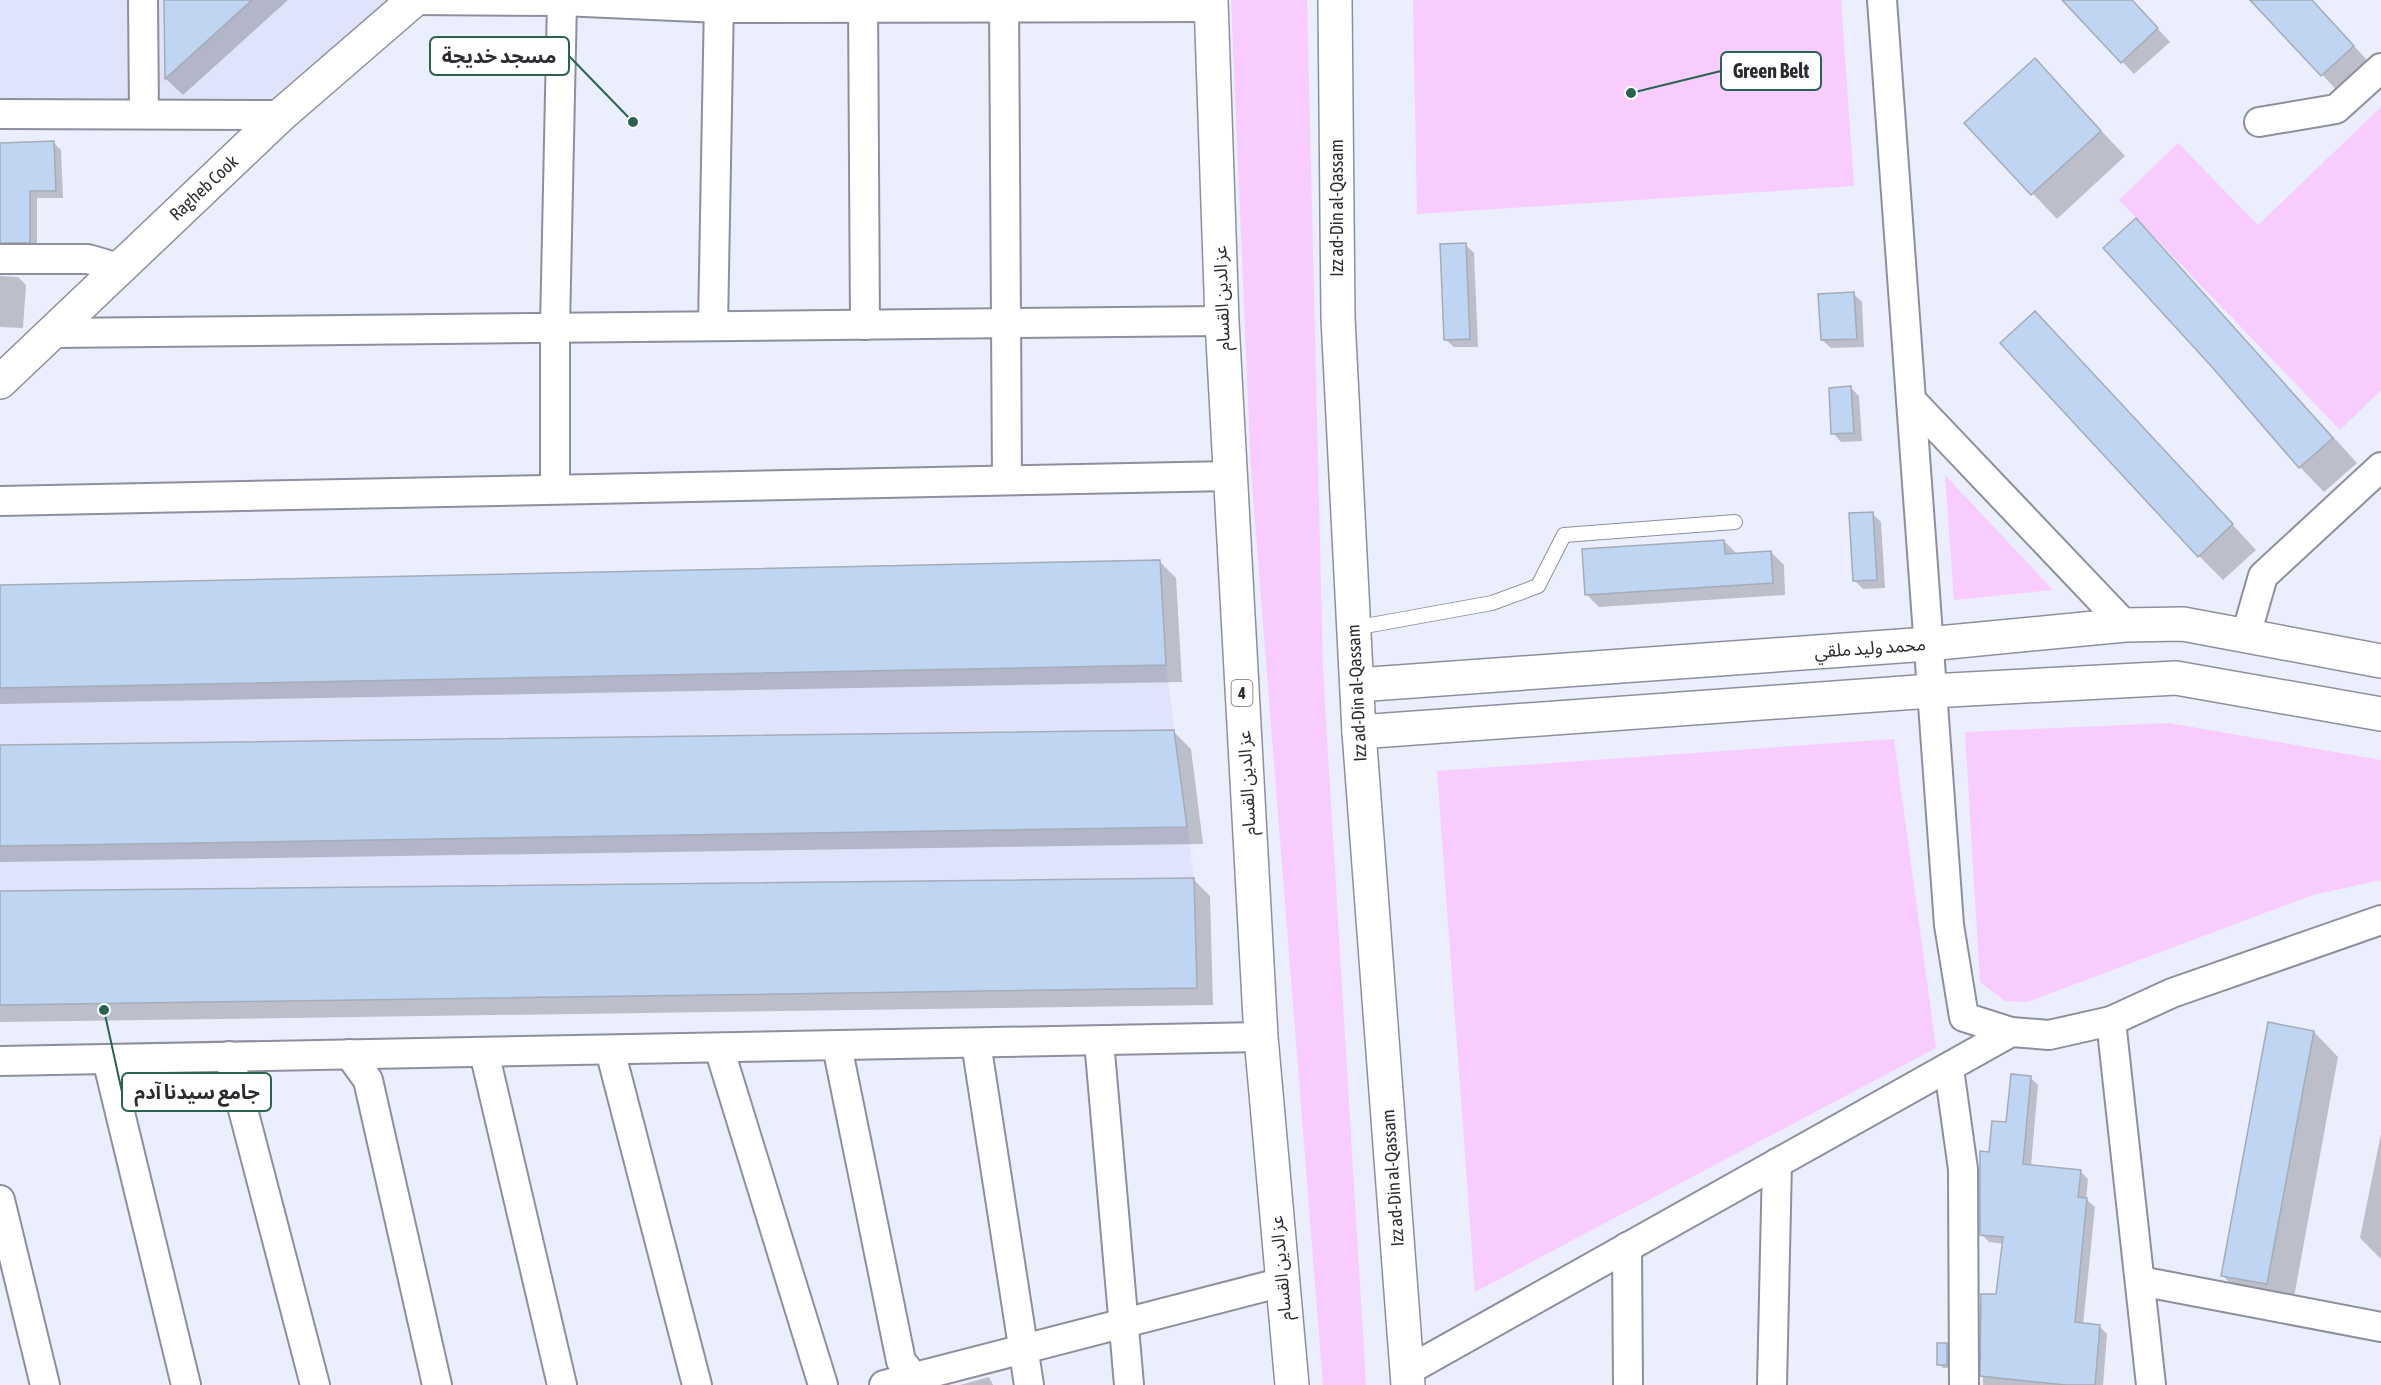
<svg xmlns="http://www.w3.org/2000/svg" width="2381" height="1385" font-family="'Asap Condensed','Noto Sans Arabic',sans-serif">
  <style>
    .built { fill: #e0e4fa }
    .green { fill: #f9ccff }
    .shadow { fill: #0003 }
    .building { fill: #c0d5f2; stroke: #a3acb8; stroke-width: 1.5 }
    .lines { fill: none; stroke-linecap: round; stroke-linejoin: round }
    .service-casing { stroke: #8d8f9d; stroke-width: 16 }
    .minor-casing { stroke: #8d8f9d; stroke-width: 32 }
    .tertiary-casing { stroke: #8d8f9d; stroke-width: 36 }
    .secondary-casing { stroke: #8d8f9d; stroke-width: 36 }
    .trunk-casing { stroke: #8d8f9d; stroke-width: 36 }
    .service { stroke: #fff; stroke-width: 14 }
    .minor { stroke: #fff; stroke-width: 28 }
    .tertiary { stroke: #fff; stroke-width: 33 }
    .secondary { stroke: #fff; stroke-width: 33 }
    .trunk { stroke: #fff; stroke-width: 33 }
    .labels { text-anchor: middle; stroke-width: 4.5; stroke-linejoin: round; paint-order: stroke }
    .shield { fill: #fff; stroke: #6b6b6f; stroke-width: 1.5 }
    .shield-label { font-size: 16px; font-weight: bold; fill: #2b2c31 }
    .street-label { font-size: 18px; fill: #2b2c31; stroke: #fff }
    .leader { fill: none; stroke: #276450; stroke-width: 2 }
    .callout-dot { fill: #276450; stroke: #fff; stroke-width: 2 }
    .callout { fill: #fff; stroke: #276450; stroke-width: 2 }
    .callout-label { font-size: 20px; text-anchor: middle; font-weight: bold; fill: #2b2c31 }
  </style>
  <rect width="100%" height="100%" fill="#ebeefd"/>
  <!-- built -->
  <g class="built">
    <polygon points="0,0 389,0 272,105 0,104"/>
    <polygon points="1160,559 1166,665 1194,878 1197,988 0,1005 0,585"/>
  </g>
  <!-- green -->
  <g class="green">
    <polygon points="1231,0 1307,0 1323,671 1366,1385 1323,1385 1251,471"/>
    <polygon points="1413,0 1841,0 1854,186 1417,214"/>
    <polygon points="2381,107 2381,390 2340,430 2119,200 2178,143 2258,225"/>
    <polygon points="1945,475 2053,590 1954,600"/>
    <polygon points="2169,723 2381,760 2381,880 2313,895 2027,1002 2005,1001 1980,982 1965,732"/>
    <polygon points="1894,739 1936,1048 1475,1292 1437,771"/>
  </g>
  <!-- shadow -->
  <g class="shadow">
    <polygon points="165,0 288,0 183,95 166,79"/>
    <polygon points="2064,0 2131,0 2170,42 2134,74"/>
    <polygon points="2252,0 2312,0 2377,71 2346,100"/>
    <polygon points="2035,60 2125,156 2057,219 1966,123"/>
    <polygon points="54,143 61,150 63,198 37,198 37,250 0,252 0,144"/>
    <polygon points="2136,220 2357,463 2324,492 2300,467"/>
    <polygon points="1466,245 1474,253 1478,347 1454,347 1445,339"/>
    <polygon points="0,276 18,277 26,285 23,328 0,327"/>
    <polygon points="1854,294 1862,302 1864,347 1831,348 1822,340"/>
    <polygon points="2059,338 2256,550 2223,580 2199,556"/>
    <polygon points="1851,388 1859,396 1862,441 1841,442 1833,433"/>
    <polygon points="1872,513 1881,522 1885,588 1863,589 1854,580"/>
    <polygon points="1724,541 1737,554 1771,552 1784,565 1785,595 1599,607 1586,594"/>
    <polygon points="1159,561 1176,578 1182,682 0,704 0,587"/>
    <polygon points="1173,731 1191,749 1203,844 0,862 0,747"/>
    <polygon points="1193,879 1210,896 1213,1005 0,1022 0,892"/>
    <polygon points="2314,1032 2338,1057 2292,1308 2247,1300 2222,1275"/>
    <polygon points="2030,1077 2038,1085 2031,1166 2080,1171 2088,1179 2086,1199 2095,1207 2083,1325 2099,1326 2107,1334 2103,1385 1983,1385 1983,1295 1998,1295 2004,1244 1989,1242 1981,1234 1990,1153"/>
    <polygon points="2381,1134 2381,1259 2360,1238"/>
    <polygon points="1947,1344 1951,1348 1951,1368 1943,1368 1939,1364"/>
    <polygon points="989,1377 993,1385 960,1385"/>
  </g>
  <!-- building -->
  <g class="building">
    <polygon points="164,0 252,0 165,79"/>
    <polygon points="2062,0 2132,0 2158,28 2121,63"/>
    <polygon points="2250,0 2312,0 2354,46 2321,76"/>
    <polygon points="2035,58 2101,131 2031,195 1964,123"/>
    <polygon points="54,141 56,191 30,191 30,243 0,243 0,143"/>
    <polygon points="2136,218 2333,438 2299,468 2212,367 2103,248"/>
    <polygon points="1466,243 1470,339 1444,340 1440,244"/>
    <polygon points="1854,292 1857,339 1821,340 1818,294"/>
    <polygon points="2035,311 2233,524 2198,557 2000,343"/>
    <polygon points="1851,386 1854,433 1831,434 1829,388"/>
    <polygon points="1873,512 1877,580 1853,581 1849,513"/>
    <polygon points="1724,540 1725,554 1771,551 1773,583 1585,595 1582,549"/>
    <polygon points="1160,560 1166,665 0,688 0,585"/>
    <polygon points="1174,730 1187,827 0,846 0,745"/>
    <polygon points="1194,878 1197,988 0,1005 0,891"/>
    <polygon points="2268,1022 2314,1031 2267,1284 2221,1276"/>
    <polygon points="2011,1074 2031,1076 2023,1164 2081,1170 2078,1197 2087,1198 2075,1322 2100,1325 2095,1385 2066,1385 1980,1376 1981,1294 1996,1294 2003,1237 1980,1235 1980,1151 1989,1152 1992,1121 2006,1122"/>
    <rect x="1937" y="1343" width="10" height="22"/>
  </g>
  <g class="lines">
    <defs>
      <polyline id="service" points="1354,628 1492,603 1538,586 1564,535 1735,522"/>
      <g id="minor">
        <polyline points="143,0 144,114"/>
        <polyline points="413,0 562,1 720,8 1212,7"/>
        <polyline points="863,0 865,325"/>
        <polyline points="1004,0 1007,480"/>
        <polyline points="1882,0 1949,925 1964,1017 2011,1032 2049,1035 2111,1021 2172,993 2381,920"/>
        <polyline points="0,114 281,115"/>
        <polyline points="2259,122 2336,109 2381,68"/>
        <polyline points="0,259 88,259 119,268"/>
        <polyline points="713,326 719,0"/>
        <polyline points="51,333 1222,321"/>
        <polyline points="1911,400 2125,625"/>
        <polyline points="555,489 555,328 562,1"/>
        <polyline points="0,501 1231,476"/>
        <polyline points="2246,635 2263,576 2381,467"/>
        <polyline points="2111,1021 2151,1385"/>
        <polyline points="1099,1041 1129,1385"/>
        <polyline points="976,1043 1029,1385"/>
        <polyline points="837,1046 901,1361 914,1377"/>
        <polyline points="719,1048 823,1385"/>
        <polyline points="610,1050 697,1385"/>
        <polyline points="484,1052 562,1385"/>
        <polyline points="349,1054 368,1080 437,1385"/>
        <polyline points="229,1056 315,1385"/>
        <polyline points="107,1059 186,1385"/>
        <polyline points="0,1061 1261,1037"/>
        <polyline points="1949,1069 1963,1169 1964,1385"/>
        <polyline points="0,1200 45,1385"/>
        <polyline points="1627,1247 1628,1385"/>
        <polyline points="2140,1281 2381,1327"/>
        <polyline points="1407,1371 2011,1032"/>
        <polyline points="884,1385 1283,1282"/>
        <polyline points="1772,1385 1777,1163"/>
      </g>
      <g id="tertiary">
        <polyline points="1357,685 1928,644 2125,625 2183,624 2381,661"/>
        <polyline points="1359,732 1931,691 2176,678 2381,714"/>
      </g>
      <polyline id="secondary" points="0,382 281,115 414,0"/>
      <g id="trunk">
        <polyline points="1211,0 1222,321 1261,1037 1292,1385"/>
        <polyline points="1335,0 1338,318 1359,732 1408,1385"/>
      </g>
    </defs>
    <!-- service casing -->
    <use href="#service" class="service-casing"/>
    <!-- minor casing -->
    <use href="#minor" class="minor-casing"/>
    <!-- tertiary casing -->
    <use href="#tertiary" class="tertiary-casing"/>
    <!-- secondary casing -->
    <use href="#secondary" class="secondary-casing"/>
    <!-- trunk casing -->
    <use href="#trunk" class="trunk-casing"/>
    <!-- service -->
    <use href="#service" class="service"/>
    <!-- minor -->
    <use href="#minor" class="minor"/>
    <!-- tertiary -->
    <use href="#tertiary" class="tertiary"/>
    <!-- secondary -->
    <use href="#secondary" class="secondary"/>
    <!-- trunk -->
    <use href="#trunk" class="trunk"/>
  </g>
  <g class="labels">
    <!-- shield labels -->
    <rect class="shield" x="1231.5" y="680" width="21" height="26" rx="4.5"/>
    <g class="shield-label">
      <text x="1242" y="699">4</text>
    </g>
    <!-- street labels -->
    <g class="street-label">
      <text transform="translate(204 188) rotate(-43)" y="6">Ragheb Cook</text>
      <text transform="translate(1337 208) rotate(-90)" y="6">Izz ad-Din al-Qassam</text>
      <text transform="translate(1222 298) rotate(-92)" y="6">عز الدين القسام</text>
      <text transform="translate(1870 648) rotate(-4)" y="6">محمد وليد ملقي</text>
      <text transform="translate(1357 693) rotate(-93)" y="6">Izz ad-Din al-Qassam</text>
      <text transform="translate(1247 783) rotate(-93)" y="6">عز الدين القسام</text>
      <text transform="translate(1393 1178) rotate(-94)" y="6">Izz ad-Din al-Qassam</text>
      <text transform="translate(1281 1268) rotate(-95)" y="6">عز الدين القسام</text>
    </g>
  </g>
  <!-- callouts -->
  <path class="leader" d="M633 122L569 56M1631 93L1721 71M104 1010L122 1092"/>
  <g class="callout-dot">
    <circle cx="633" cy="122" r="6"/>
    <circle cx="1631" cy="93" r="6"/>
    <circle cx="104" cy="1010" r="6"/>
  </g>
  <g class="callout">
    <rect x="430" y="37" width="139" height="38" rx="6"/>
    <rect x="1721" y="52" width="100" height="38" rx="6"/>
    <rect x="122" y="1073" width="149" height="38" rx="6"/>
  </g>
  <g class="callout-label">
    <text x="499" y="63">مسجد خديجة</text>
    <text x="1771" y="78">Green Belt</text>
    <text x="197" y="1099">جامع سيدنا آدم</text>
  </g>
</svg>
